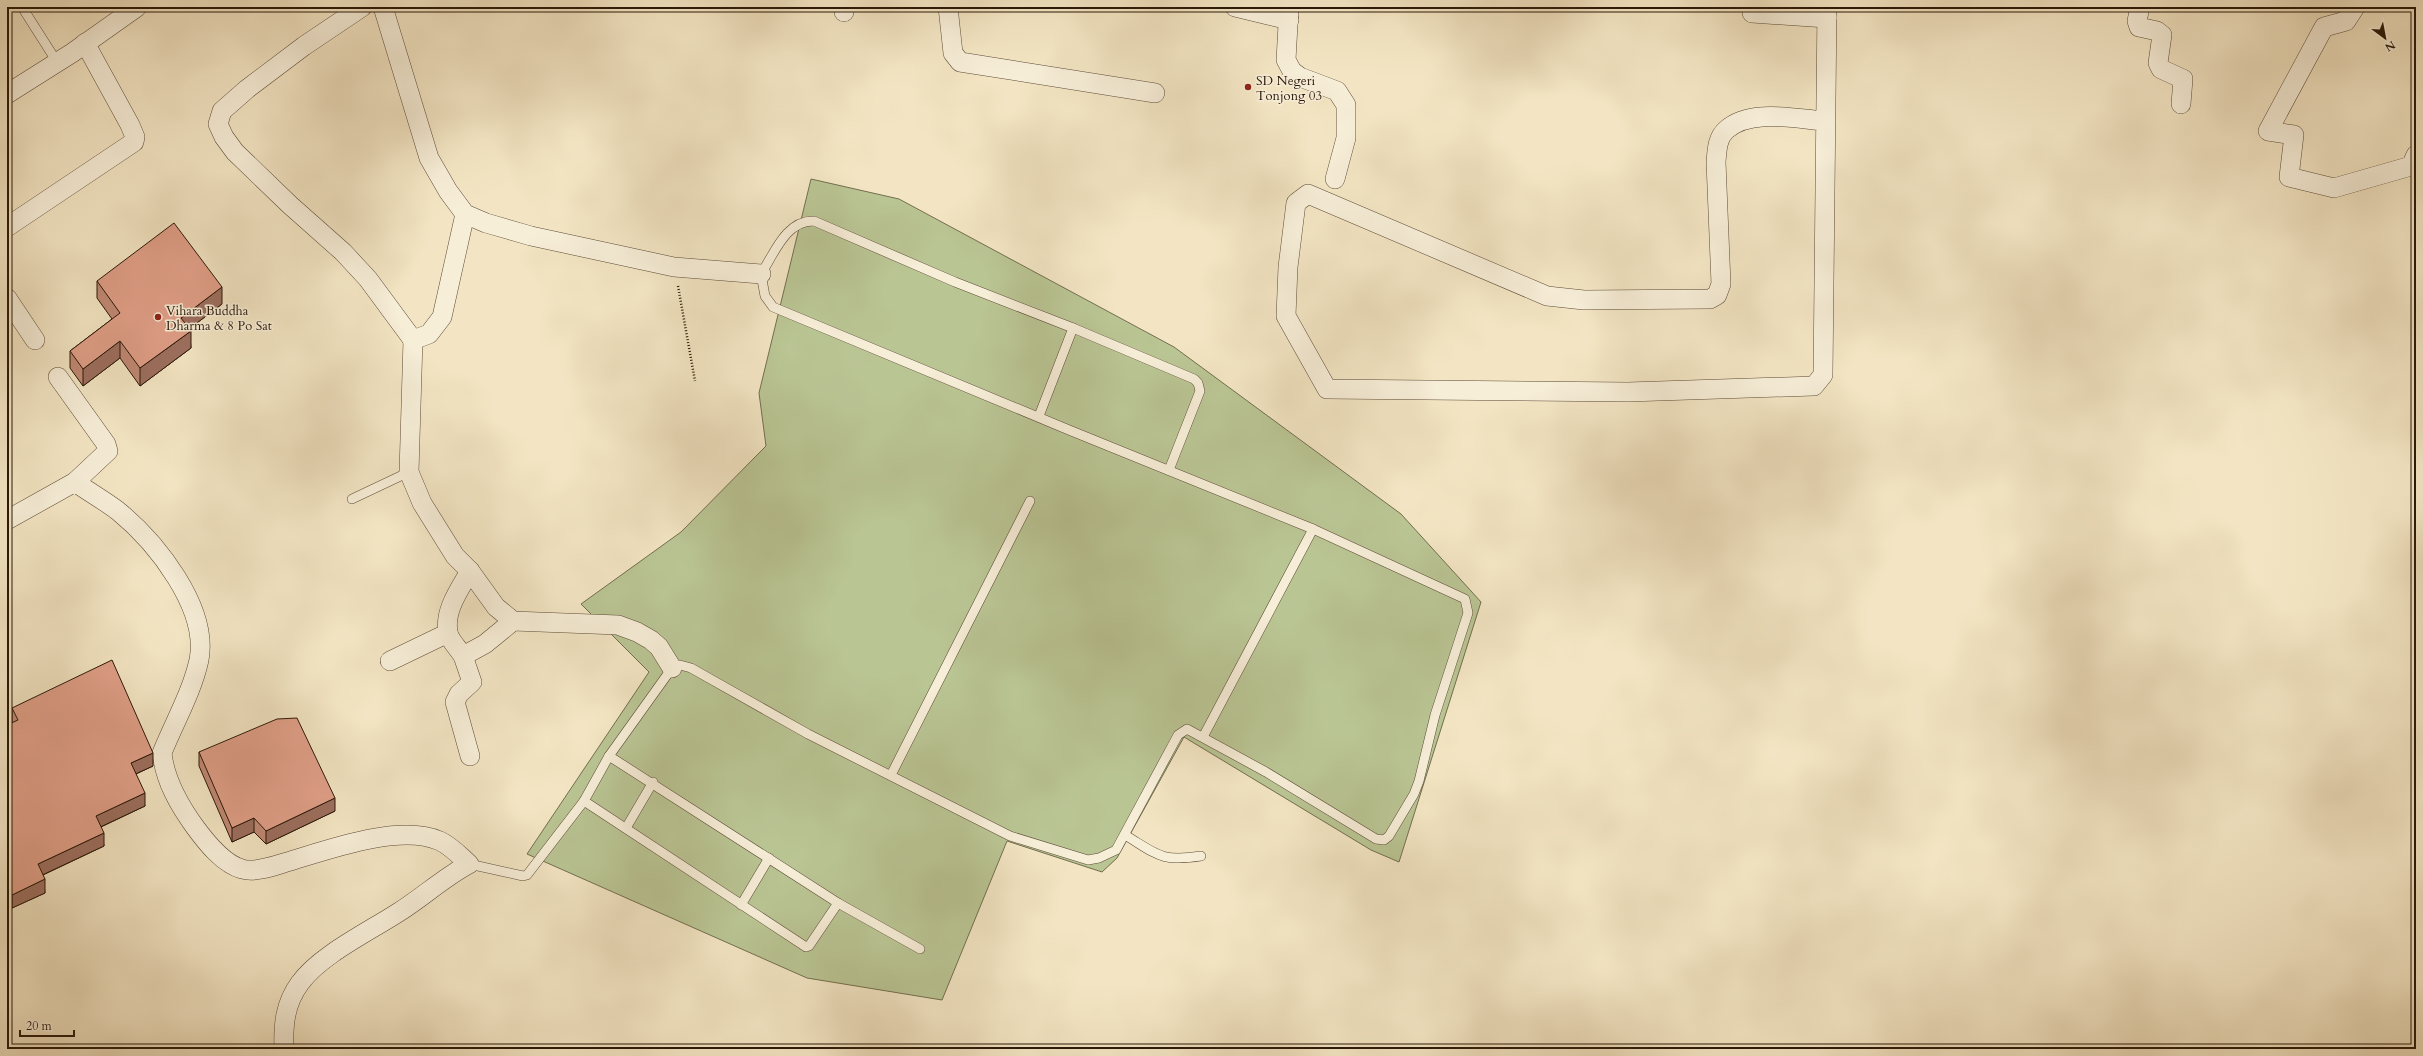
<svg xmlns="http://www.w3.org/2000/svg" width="2423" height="1056" font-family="Cardo,serif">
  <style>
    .green { fill: #bac594; stroke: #726e4e }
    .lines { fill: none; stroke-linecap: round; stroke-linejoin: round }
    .service-casing { stroke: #5c4b37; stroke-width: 10 }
    .minor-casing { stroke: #5c4b37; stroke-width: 20 }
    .path { stroke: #2a1808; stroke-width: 2.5; stroke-dasharray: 1 2; stroke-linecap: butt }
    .service { stroke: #f7eed8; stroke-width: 9 }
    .minor { stroke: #f7eed8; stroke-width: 19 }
    .wall { fill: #c18975; stroke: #2a1808 }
    .shaded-wall { fill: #9d6f5f; stroke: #2a1808 }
    .building { fill: #e09f88; stroke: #2a1808 }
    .poi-dot { fill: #8f2418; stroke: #f7eed8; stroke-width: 1.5 }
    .labels { text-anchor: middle; stroke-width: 3; stroke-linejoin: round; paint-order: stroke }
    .poi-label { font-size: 13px; fill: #2a1808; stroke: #f7eed8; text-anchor: start }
  </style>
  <rect width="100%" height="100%" fill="#f3e5c3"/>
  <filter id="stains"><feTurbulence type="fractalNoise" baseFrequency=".005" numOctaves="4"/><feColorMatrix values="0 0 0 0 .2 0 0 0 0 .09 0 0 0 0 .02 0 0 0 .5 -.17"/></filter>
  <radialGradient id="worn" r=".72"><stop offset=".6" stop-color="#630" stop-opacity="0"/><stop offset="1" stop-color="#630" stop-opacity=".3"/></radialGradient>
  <!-- green -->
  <polygon class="green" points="811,179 899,199 1174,347 1401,514 1481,602 1399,862 1371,850 1184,737 1117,858 1102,872 1007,841 942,1000 807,978 527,854 649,672 581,604 681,532 766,446 759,393"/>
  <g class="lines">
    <defs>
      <g id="service">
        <polyline points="22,7 57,62"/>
        <polyline points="1039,416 1073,328"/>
        <polyline points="352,499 409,472"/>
        <polyline points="1203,737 1313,529"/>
        <polyline points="609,756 838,903 920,949"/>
        <polyline points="891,775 1030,501"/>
        <polyline points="584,801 806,947 809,946 838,903"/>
        <polyline points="626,828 653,782"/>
        <path d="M1125,835C1158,855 1161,862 1201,856"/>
        <path d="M469,864L523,876L527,875L584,801L609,756L672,668L680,665L691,668L808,734L1010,836L1088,860L1099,858L1116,850L1178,735L1187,729L1266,772L1376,839L1384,840L1389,836L1414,794L1419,781L1435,715L1468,613L1465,599L1313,529L1069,430L773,307L765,296L761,274C774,254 786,220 814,221L955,282L1073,328L1194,379L1198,383L1200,391L1169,470"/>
        <polyline points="741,905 769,858"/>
      </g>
      <g id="minor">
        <polyline points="362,7 304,46 247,89 222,111 218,124 224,137 235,152 290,205 343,252 368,279 413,340"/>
        <polyline points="383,7 429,158 448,191 465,214 486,223 531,236 674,267 761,274"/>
        <polyline points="844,7 844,12"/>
        <polyline points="948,7 953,53 960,62 1155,93"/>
        <polyline points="1235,7 1289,20"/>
        <polyline points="1289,7 1286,60 1292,71 1300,77 1337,91 1346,105 1346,138 1335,179"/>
        <polyline points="2140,7 2137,21 2139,27 2157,31 2162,35 2158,63 2161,69 2183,79 2181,104"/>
        <polyline points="2355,7 2346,21 2324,27 2268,131 2294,135 2289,177 2334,188 2411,166 2416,155"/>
        <polyline points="1752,13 1827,18"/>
        <polyline points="7,94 72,53 137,7"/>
        <path d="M1826,121C1797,119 1750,108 1726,130C1717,138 1717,151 1716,162L1721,284L1717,295L1710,299L1584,300L1547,296L1308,194L1296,203L1288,267L1286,316L1327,389L1628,392L1814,386L1823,375L1827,7"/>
        <polyline points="465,214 442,317 429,334 413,340 409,472 422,503 455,556 470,571 496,607 513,621 618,625 637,632 651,640 659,647 672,668"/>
        <polyline points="7,227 134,142 135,137 130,125 85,43"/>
        <polyline points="7,298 35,340"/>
        <polyline points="58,377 106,444 108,451 75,482"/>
        <path d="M7,520L75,482C89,492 105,501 118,511C156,542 209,608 199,660C192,692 174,723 162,753C165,781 179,805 195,827C206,842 223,864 242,869C255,873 274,866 287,862C327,850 400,823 440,841C451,846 460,856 469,864C443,878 423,897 399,912C370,931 320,955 300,983C285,1003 283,1025 284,1049"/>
        <path d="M470,571C460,589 444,610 448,632C449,640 459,649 463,656L485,644L513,621"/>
        <polyline points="463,656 472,682 459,694 455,702 470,756"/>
        <polyline points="390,661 448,633"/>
      </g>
    </defs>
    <!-- service casing -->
    <use href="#service" class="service-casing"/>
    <!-- minor casing -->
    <use href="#minor" class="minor-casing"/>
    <!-- path -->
    <polyline class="path" points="678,286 695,381"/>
    <!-- service -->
    <use href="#service" class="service"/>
    <!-- minor -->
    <use href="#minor" class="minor"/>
  </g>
  <!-- wall -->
  <g class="wall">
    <polygon points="97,281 222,304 189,329 191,348 140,386 120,358 83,386 70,368 70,351 112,319 97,298"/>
    <polygon points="12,708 153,766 136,774 145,806 101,827 104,846 43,875 45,893 12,908 7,897 7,725 12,722"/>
    <polygon points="199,752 335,811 266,844 254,832 232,842 199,766"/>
  </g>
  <!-- shaded-wall -->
  <g class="shaded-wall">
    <polygon points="222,287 222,304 181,335 181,318"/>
    <polygon points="191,331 191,348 140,386 140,368"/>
    <polygon points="120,341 120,358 83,386 83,369"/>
    <polygon points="153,753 153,766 131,776 131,763"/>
    <polygon points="145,793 145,806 96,829 96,816"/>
    <polygon points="335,798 335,811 266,844 266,831"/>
    <polygon points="254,818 254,832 232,842 232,828"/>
    <polygon points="104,833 104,846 38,877 38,864"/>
    <polygon points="45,879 45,893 12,908 12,895"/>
  </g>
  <!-- building -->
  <g class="building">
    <polygon points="174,223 222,287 181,318 191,331 140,368 120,341 83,369 70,351 120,313 97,281"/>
    <polygon points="112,660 153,753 131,763 145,793 96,816 104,833 38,864 45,879 12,895 7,883 7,725 18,720 12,708"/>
    <polygon points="297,718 335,798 266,831 254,818 232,828 199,752 277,719"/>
  </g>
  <!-- markers -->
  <g class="poi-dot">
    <circle cx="1248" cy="87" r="4"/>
    <circle cx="158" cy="317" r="4"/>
  </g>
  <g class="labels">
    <!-- poi labels -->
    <g class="poi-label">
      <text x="1256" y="85">SD Negeri<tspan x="1256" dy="15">Tonjong 03</tspan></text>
      <text x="166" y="315">Vihara Buddha<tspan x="166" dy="15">Dharma &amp; 8 Po Sat</tspan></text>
    </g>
  </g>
  <!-- margin -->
  <rect width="2423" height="1056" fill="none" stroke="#f3e5c3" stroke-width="24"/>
  <rect x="8" y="8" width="2407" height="1040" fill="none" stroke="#2a1808" stroke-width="2"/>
  <rect x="12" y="12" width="2399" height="1032" fill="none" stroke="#2a1808"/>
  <!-- north arrow -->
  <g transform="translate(2385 38) rotate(148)" stroke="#f7eed8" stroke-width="3" paint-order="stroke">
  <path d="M0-3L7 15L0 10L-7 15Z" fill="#2a1808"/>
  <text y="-6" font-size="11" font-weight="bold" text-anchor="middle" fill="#2a1808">N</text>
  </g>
  <!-- scale -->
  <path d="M20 1030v6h54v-6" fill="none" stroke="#2a1808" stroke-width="2"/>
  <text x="26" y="1030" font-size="12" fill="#2a1808" stroke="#f7eed8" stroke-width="3" paint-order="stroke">20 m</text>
  <rect width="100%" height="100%" filter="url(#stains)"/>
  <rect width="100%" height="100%" fill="url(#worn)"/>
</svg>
